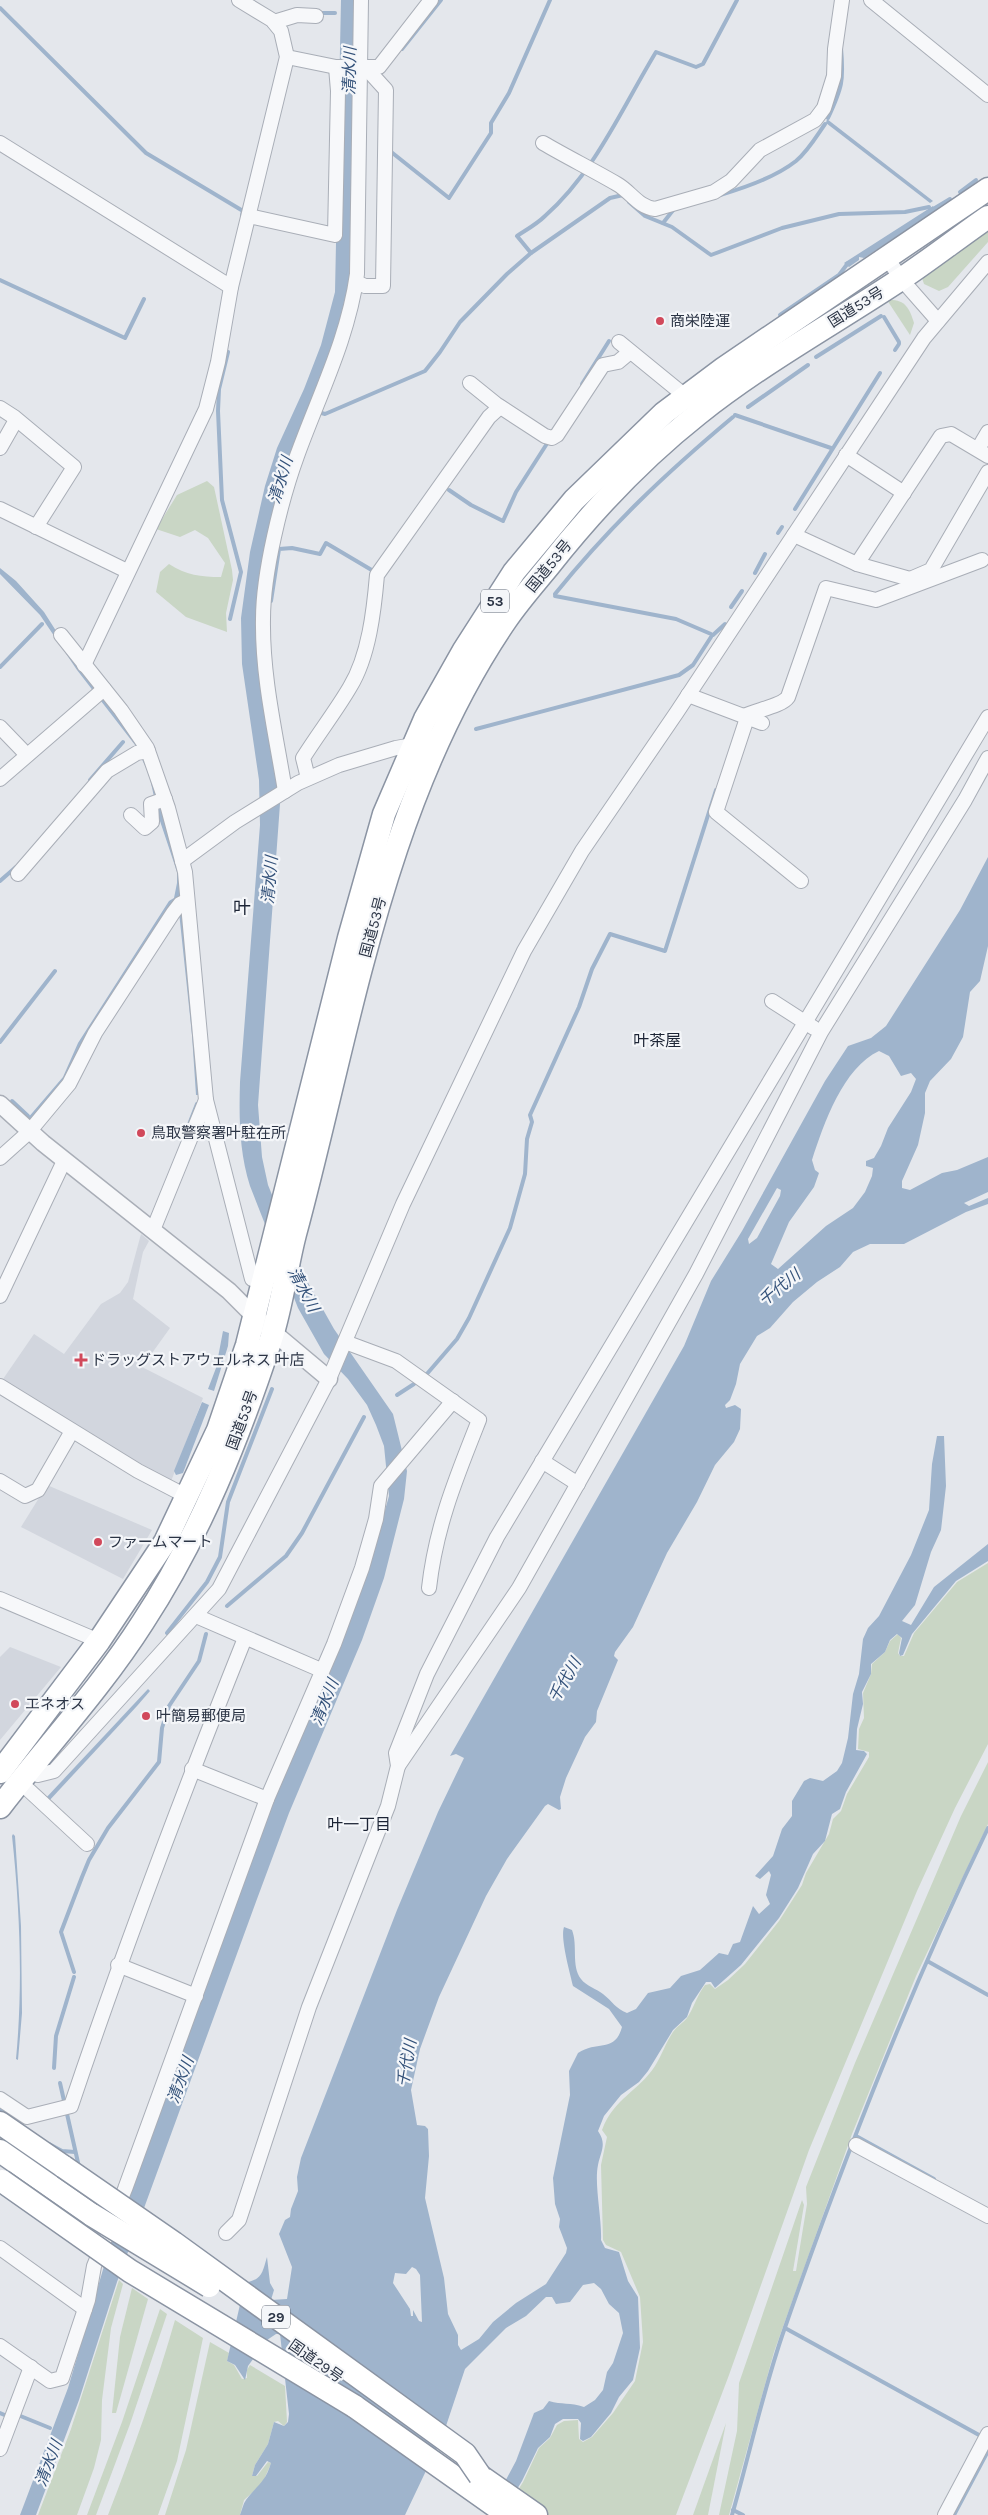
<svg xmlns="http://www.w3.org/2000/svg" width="988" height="2515" font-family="Karla,'Noto Sans JP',sans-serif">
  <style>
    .built { fill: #d2d6de }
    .green { fill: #c9d6c5 }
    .water { fill: #9fb4cc; fill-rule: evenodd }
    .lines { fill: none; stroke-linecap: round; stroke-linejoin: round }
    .stream { stroke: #9fb4cc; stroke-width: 4 }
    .minor-casing { stroke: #a9aeb7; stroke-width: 16 }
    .tertiary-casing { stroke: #a9aeb7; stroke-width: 19 }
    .trunk-casing { stroke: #8b94a3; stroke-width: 25 }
    .minor { stroke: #f7f8fa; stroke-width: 14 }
    .tertiary { stroke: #f7f8fa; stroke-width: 16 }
    .trunk { stroke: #fff; stroke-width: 22 }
    .trunk-bridge-casing { stroke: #8b94a3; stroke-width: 25; stroke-linecap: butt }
    .trunk-bridge { stroke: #fff; stroke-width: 22 }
    .poi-dot { fill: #d1495b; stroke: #f4f6f9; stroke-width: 2 }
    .labels { text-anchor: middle; stroke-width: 4.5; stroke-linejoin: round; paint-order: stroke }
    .shield { fill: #f4f6f9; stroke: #676e7b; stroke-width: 1 }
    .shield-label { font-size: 14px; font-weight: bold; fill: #2b3445 }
    .street-label { font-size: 15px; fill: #2b3445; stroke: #f4f6f9 }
    .poi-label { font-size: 15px; fill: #2b3445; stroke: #f4f6f9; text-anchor: start }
    .water-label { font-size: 16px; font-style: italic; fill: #34527a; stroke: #f4f6f9 }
    .neighbourhood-label { font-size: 16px; fill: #1d2536; stroke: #f4f6f9 }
    .quarter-label { font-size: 18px; fill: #1d2536; stroke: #f4f6f9 }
  </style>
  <rect width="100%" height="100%" fill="#e4e7ec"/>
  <!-- built -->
  <g class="built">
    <polygon points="141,1234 149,1241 143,1252 133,1299 170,1328 142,1367 203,1398 170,1484 1,1382 34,1334 64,1354 101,1304 120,1293 128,1282"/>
    <polygon points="47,1485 152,1530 123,1579 21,1527"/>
    <polygon points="10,1647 61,1667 0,1740 0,1657"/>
  </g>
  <!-- green -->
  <g class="green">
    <polygon points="988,232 988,242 948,287 939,291 924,284 922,278 972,241"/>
    <path d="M887,300C905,299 909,307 914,323L910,335Z"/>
    <path d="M207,481L214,487L232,570L233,580L226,613L227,632L186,617L156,592L160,572L169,564C186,575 201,577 221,577L225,563L208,538L195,530L180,537L156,529L177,495Z"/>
    <path d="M988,1563V1744L955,1808L917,1891L809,2150L729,2375L676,2515H503L523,2482L539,2448L550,2438L557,2425L564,2421L578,2420L579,2439L583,2442L592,2437L613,2413L635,2381L643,2342L640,2297L621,2252L606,2245L603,2240L601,2165L607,2137L602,2130C614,2098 639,2091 655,2066C662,2055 666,2042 673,2032C677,2026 683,2023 687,2018C694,2008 697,1995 705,1985L710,1984L715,1989L728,1980L745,1964L779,1921L802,1885L806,1873L829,1834L833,1819L841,1811L847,1794L869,1757V1752L858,1749L859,1729L864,1718L863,1693L871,1674L872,1664L885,1652L890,1641L898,1634L901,1638L898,1653L900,1656H904L914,1633L957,1582Z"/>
    <polygon points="988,1762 988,1824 916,1976 852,2134 774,2352 729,2515 719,2515 737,2431 739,2383 802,2200 804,2205 793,2271 796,2271 807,2204 806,2187 855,2063 961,1816"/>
    <polygon points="119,2280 123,2284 111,2328 102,2400 101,2440 94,2468 77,2515 38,2515 71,2429"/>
    <polygon points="132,2288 148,2299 116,2413 112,2413 120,2337"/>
    <polygon points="160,2309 167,2314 130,2424 96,2515 87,2515 122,2422"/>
    <path d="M175,2320L203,2338L177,2461L158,2515H108C133,2451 156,2386 175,2320Z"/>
    <polygon points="210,2342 229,2353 227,2361 234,2365 242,2379 247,2378 247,2370 250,2365 285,2386 287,2422 284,2426 278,2421 274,2422 268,2444 255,2465 252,2476 257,2476 268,2462 271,2463 270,2466 262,2484 244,2500 240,2515 165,2515 186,2450"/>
    <polygon points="726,2423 708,2515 693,2515"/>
  </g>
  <!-- water -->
  <g class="water">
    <path d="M341,0H358L354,273L262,591L280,804L258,1105L262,1157L268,1185L307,1281L334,1329L393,1414L407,1471L404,1499L384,1578L362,1640L289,1813L257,1899L117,2282L79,2400L36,2515H20L68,2388L115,2229L269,1812L368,1570L389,1496L384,1446L376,1425L367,1405L348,1379L324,1354L298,1308L250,1186C239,1151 239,1117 240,1082L260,825L259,780L242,664L241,618L250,552L265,486L277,448L304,389L321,345L335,292Z"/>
    <polygon points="827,119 933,201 930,203 826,123"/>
    <polygon points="933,206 936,211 864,258 859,257 859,260 849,267 844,263"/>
    <polygon points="0,568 16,581 44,612 65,645 107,700 151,767 182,886 179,901 73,1068 32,1122 27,1119 63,1077 78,1043 169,901 174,898 177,883 177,872 158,815 149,774 135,745 77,670 40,615 0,574"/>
    <path d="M988,857V946L980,981L970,992L963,1037L951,1059L930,1081L925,1093V1113L918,1145L902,1181V1188L910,1190L942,1173L957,1170L988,1157V1192L964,1203L969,1206L988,1198V1204L966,1212L904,1244H870L853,1252L840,1267L817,1282L793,1302L770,1328L757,1336L740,1364L736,1384L730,1400L725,1405L726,1408L735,1405L741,1409L740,1429L734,1442L715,1465L697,1502L667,1553L633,1627L615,1652L614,1656L618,1660L597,1711L596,1722L585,1737L566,1778L560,1797L561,1809L559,1810L548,1804L545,1806L507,1859L486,1896L439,1997L420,2049L411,2090L417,2125L425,2126L428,2129L429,2156L425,2198L444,2278L448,2314L458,2335V2345L461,2350L479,2339L493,2322L516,2303L546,2284L566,2253L567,2248L559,2227L560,2219L555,2204L553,2178L570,2095L569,2071L578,2053C598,2040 615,2053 622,2027L609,2009L573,1986C570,1973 560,1938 564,1927L572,1930C578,1945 571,1966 581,1979C586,1986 597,1989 603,1994C612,2001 616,2009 627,2013L636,2009L648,1993L670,1988L681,1976L700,1970L719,1953L728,1955L733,1944L740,1942L753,1906L759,1914L770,1904L766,1895L771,1875L769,1871L760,1879L755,1876L773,1856L782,1829L792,1816V1801L804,1781L810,1778L823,1781L837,1771L842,1763L848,1738L853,1694L859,1674L863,1639L868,1628L879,1616L911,1555L929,1510L932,1464L937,1436H944L946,1486L941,1530L931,1552L915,1605L902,1621L911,1625L934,1587L988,1544V1561L956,1581L912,1634L903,1655L900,1656L899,1653L902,1638L897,1634L890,1640L885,1652L871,1664V1674L862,1692L863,1704L857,1729L856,1750L864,1751L867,1754L846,1792L840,1809L832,1814L825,1841L813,1854L798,1888L779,1918L741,1965L715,1988L711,1982H706L692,2003L687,2017L673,2030L648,2071L639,2082L621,2095L604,2116L598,2131C607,2144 601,2151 598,2165C594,2184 602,2218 601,2240L605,2248L619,2252L628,2281L638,2297L640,2348L633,2380L619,2397L611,2413L591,2437L583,2441L580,2439L581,2423L578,2419H563L555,2424L550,2437L538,2448L522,2481L501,2515H487L516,2461L534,2413L543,2409L549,2401C562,2405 570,2402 584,2407L595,2400L603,2390L607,2372L613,2363L623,2333L619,2313L609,2304L601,2289L594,2283L583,2285L570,2302L556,2304L552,2297H546L526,2316L506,2328L465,2369L443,2435L405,2515H240C242,2510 243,2504 246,2500C257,2485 265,2483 271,2463L267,2461L256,2476H252L255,2465L268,2444L274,2422L284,2426L288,2422L289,2414L280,2334H276L267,2340L248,2366L245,2380L235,2365L227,2361L245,2283C263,2279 262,2273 267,2257L270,2283L274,2290L271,2300L287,2299L292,2267L279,2234L285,2220L290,2217L291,2209L298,2191L297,2177L301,2158L397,1910L438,1812L464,1758L456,1754L450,1756L684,1346L711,1281L742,1231L825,1081L848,1046L871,1038L886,1026L960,910ZM879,1051L889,1056L901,1076L911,1073L916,1079L911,1092L888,1128L881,1146L874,1158L866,1161V1166L873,1168L872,1176L865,1192L853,1208L826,1226L778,1269L771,1264L789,1222L814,1187L819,1173L815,1170L812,1160C824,1123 843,1068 879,1051ZM777,1188L781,1190L780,1196L757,1238L749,1244L748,1239ZM412,2267L416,2269L420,2275L422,2322L419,2321L413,2310V2316H411L410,2309L393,2283L395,2273L406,2274Z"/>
    <polygon points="182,911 183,917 199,1095 196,1095 192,1035 179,912"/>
    <polygon points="223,1331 229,1333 228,1346 214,1391 208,1389 216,1368"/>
    <polygon points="202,1402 209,1405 183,1473 176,1475 174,1471"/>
    <polygon points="148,1689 150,1691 137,1706 48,1802 45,1799"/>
    <path d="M13,1834L15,1836L21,1926L22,2013L18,2060L16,2059C23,1985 20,1910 12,1836Z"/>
  </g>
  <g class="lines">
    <!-- stream -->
    <g class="stream">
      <polyline points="0,8 146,153 243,211 242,215"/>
      <polyline points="318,13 335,13"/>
      <polyline points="402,49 441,0"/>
      <path d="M828,118C842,88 844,81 841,48"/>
      <polyline points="390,151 449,198 491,133 491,123 509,93 550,0"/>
      <polyline points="960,192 976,180"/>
      <path d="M720,195C744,188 777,176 796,161C808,151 816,137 825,124"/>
      <polyline points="629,202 645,216 672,227 711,255 782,228 839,214 905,212 929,207"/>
      <polyline points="930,211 950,199"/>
      <polyline points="663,223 674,209"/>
      <path d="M531,253L517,236C526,230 537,224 545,216C595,172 622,108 656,52L696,67L703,64L737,0"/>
      <polyline points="0,280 125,338 144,299"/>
      <polyline points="780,315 839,275 848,263"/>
      <polyline points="884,317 899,342"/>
      <polyline points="895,350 899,344"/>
      <polyline points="228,352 219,389 218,411 222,500 241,572 230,619"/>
      <polyline points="816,357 881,316"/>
      <polyline points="582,384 609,341"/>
      <polyline points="748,407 808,365"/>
      <polyline points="318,412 325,414 425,371 440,352 460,322 507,274 531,253 610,198 623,195 625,197"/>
      <polyline points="735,415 831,448"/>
      <polyline points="449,490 471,505 503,521 516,492 548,442"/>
      <polyline points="795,509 880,373"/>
      <polyline points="778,533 782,527"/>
      <polyline points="755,573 765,554"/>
      <path d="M555,594C610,526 666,473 733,417"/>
      <polyline points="555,596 676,619 711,634"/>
      <polyline points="271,601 279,549 292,548 320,554 326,543 375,572"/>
      <polyline points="731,607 742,591"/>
      <polyline points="713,635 725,624"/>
      <polyline points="0,667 42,624"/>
      <polyline points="476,729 679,675 693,665 711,637"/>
      <polyline points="90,780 123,742"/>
      <polyline points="0,881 16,867"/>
      <polyline points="0,1042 55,971"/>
      <polyline points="12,1101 28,1116"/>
      <polyline points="188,1127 197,1104"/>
      <polyline points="426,1375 457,1339 469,1318 510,1228 525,1174 527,1139 532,1122 530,1115 579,1007 592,969 610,934 665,951 716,790"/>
      <polyline points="397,1395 414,1384"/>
      <polyline points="227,1606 286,1556 302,1533 364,1417"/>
      <polyline points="167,1633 207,1582 220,1557 228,1502 272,1389"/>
      <polyline points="929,1962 988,1995"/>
      <polyline points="74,1972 61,1932 82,1877 89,1860 108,1828 159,1762 162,1728 169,1706 199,1661 206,1634"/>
      <polyline points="54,2068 56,2036 74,1977"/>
      <polyline points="60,2083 79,2167"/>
      <polyline points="0,2110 8,2116"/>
      <polyline points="856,2136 934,2179"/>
      <polyline points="49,2144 62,2151 75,2152"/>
      <polyline points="785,2328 979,2435"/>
      <polyline points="0,2413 7,2416"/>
      <polyline points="18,2415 50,2428"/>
      <polyline points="733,2510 743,2515"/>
      <path d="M732,2515C749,2456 762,2395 782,2336C842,2163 908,1993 988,1828"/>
      <polyline points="954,2515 988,2451"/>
    </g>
    <defs>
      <g id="minor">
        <polyline points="871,0 988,95"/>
        <polyline points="274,22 297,15 316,16"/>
        <polyline points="287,57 336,67 379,67 431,0"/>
        <polyline points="0,143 231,287"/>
        <path d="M543,143C567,157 593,170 617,184C631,192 638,207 655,209L714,192L731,181L760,150L815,120L824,108L834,76L835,49L842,0"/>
        <polyline points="249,216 335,235 338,91 336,67"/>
        <polyline points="887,258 902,280 938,321"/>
        <polyline points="356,282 365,286 383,286 386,90 366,68"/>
        <polyline points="619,342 690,400"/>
        <polyline points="470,383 496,404 545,436 552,438 557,435 603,365 618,362 630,352"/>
        <polyline points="0,408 14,417 74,467 36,527"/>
        <polyline points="0,448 16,420"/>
        <polyline points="978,449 988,432"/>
        <polyline points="846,455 904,493"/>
        <polyline points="0,509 127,571"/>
        <polyline points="794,535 857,564 910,579 931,570 988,472"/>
        <polyline points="857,564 941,436 951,434 988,456"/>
        <polyline points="61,635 121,710 147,748 168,808 185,872 206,1100 252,1279"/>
        <polyline points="84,665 206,409 218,362 231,287 287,57 281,31 272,20 239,0"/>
        <polyline points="688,695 762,723"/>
        <path d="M744,716C756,710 782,706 788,697L826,588L876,600L982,560"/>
        <polyline points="747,718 716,812 801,881"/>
        <polyline points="0,727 27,755"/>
        <path d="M308,778L303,758C318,734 336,711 350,687C369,656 374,610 377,575L489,417L500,407"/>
        <polyline points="0,779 104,689"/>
        <path d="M285,791C276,735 262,677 263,619C263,573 281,500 297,456C319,395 348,339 357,274L361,0"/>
        <polyline points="131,815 145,828 152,822 151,804 165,799"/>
        <polyline points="182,861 235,822 298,783 339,765 396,748 418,744"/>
        <polyline points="18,874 107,771 137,753 148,751"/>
        <polyline points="772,1001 814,1028"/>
        <polyline points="0,1158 29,1132 69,1084 95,1033 173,913 180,904 186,901"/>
        <polyline points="153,1230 206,1100"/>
        <polyline points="0,1296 64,1161"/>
        <path d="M345,1342L396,1361L479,1420C456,1478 436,1526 429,1588"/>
        <polyline points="0,1386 138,1471 188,1497"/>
        <polyline points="542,1461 578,1484"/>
        <polyline points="0,1481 25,1496 38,1490 72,1431"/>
        <polyline points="0,1599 99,1641"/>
        <polyline points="196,1616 321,1670"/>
        <polyline points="398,1766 519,1588 696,1274 821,1032 965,800 988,758"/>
        <polyline points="192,1769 267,1799"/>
        <polyline points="28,1772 38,1775 54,1771 219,1589 329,1379 403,1204 524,951 582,851 677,712 924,338 988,262"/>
        <polyline points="20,1782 87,1844"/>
        <polyline points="118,1965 196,1996"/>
        <path d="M0,2099L27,2117L71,2106C124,1948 183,1793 245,1638"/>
        <polyline points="856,2145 988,2216"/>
        <polyline points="226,2233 239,2220 309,2007 388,1806 398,1766 396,1753 427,1674 497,1537 988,717"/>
        <polyline points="0,2248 85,2309"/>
        <polyline points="0,2346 50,2381 62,2378 88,2300 94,2266 125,2189 267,1799 334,1644 362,1568 376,1519 381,1486 453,1401"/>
        <polyline points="0,2449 31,2367"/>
        <polyline points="945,2515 988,2434"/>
      </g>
      <polyline id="tertiary" points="0,1104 43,1143 229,1291 255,1317 329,1379"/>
      <g id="trunk">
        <polyline points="0,1772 99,1641 165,1542 218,1430 247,1345 349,938 384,814 425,719 464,650 514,572 574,500 664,413 724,368 988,189"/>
        <path d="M0,1807C47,1746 101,1688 143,1622C200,1535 239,1437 271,1339C282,1305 286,1269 295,1234C351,1027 382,801 506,620C519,601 534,584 548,567C593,510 641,459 698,414C762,363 833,324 901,279C931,259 959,237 988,217"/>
        <polyline points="0,2123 64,2167"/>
        <polyline points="0,2151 92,2215"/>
        <polyline points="354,2406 508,2515"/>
        <polyline points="480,2476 536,2515"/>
      </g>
    </defs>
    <!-- minor casing -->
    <use href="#minor" class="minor-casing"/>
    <!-- tertiary casing -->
    <use href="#tertiary" class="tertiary-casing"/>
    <!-- trunk casing -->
    <use href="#trunk" class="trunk-casing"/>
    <!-- minor -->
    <use href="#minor" class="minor"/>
    <!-- tertiary -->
    <use href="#tertiary" class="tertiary"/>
    <!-- trunk -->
    <use href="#trunk" class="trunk"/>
    <defs>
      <g id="trunk-bridge">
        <polyline points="64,2167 174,2243 465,2454 480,2476"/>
        <polyline points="2,2181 130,2271 354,2406"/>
        <polyline points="92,2215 209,2286"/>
      </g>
    </defs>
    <!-- trunk-bridge casing -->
    <use href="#trunk-bridge" class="trunk-bridge-casing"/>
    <!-- trunk-bridge -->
    <use href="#trunk-bridge" class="trunk-bridge"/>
  </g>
  <!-- markers -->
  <g class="poi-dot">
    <circle cx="660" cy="321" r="5"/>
    <circle cx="141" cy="1133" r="5"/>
    <path d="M78.5 1352.5h5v5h5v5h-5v5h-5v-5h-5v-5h5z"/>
    <circle cx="98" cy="1542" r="5"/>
    <circle cx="15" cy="1704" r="5"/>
    <circle cx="146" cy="1716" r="5"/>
  </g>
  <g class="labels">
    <!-- shield labels -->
    <g class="shield">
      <rect x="481" y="589.5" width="28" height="23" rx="4"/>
      <rect x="262" y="2305.5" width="28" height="23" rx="4"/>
    </g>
    <g class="shield-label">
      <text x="495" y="606">53</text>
      <text x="276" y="2322">29</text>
    </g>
    <!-- street labels -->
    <g class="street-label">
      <text transform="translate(856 307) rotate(-32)" y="5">国道53号</text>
      <text transform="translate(549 566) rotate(-51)" y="5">国道53号</text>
      <text transform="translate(373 927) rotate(-75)" y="5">国道53号</text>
      <text transform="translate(242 1420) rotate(-70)" y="5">国道53号</text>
      <text transform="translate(316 2361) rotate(35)" y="5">国道29号</text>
    </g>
    <!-- poi labels -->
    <g class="poi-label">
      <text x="670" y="326">商栄陸運</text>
      <text x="151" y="1138">鳥取警察署叶駐在所</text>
      <text x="91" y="1365">ドラッグストアウェルネス 叶店</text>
      <text x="108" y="1547">ファームマート</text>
      <text x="25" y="1709">エネオス</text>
      <text x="156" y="1721">叶簡易郵便局</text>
    </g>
    <!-- water labels -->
    <g class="water-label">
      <text transform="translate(349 71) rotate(-89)" y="6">清水川</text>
      <text transform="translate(280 480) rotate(-73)" y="6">清水川</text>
      <text transform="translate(269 880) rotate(-85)" y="6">清水川</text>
      <text transform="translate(779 1287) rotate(-39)" y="6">千代川</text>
      <text transform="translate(304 1289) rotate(62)" y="6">清水川</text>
      <text transform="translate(564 1680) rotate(-60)" y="6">千代川</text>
      <text transform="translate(324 1702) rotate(-68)" y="6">清水川</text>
      <text transform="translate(406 2063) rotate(-80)" y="6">千代川</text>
      <text transform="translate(180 2080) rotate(-70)" y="6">清水川</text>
      <text transform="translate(48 2463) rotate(-69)" y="6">清水川</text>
    </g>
    <!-- neighbourhood labels -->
    <g class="neighbourhood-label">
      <text x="657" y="1046">叶茶屋</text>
      <text x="359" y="1830">叶一丁目</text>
    </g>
    <!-- quarter labels -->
    <g class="quarter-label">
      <text x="242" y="914">叶</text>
    </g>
  </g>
</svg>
